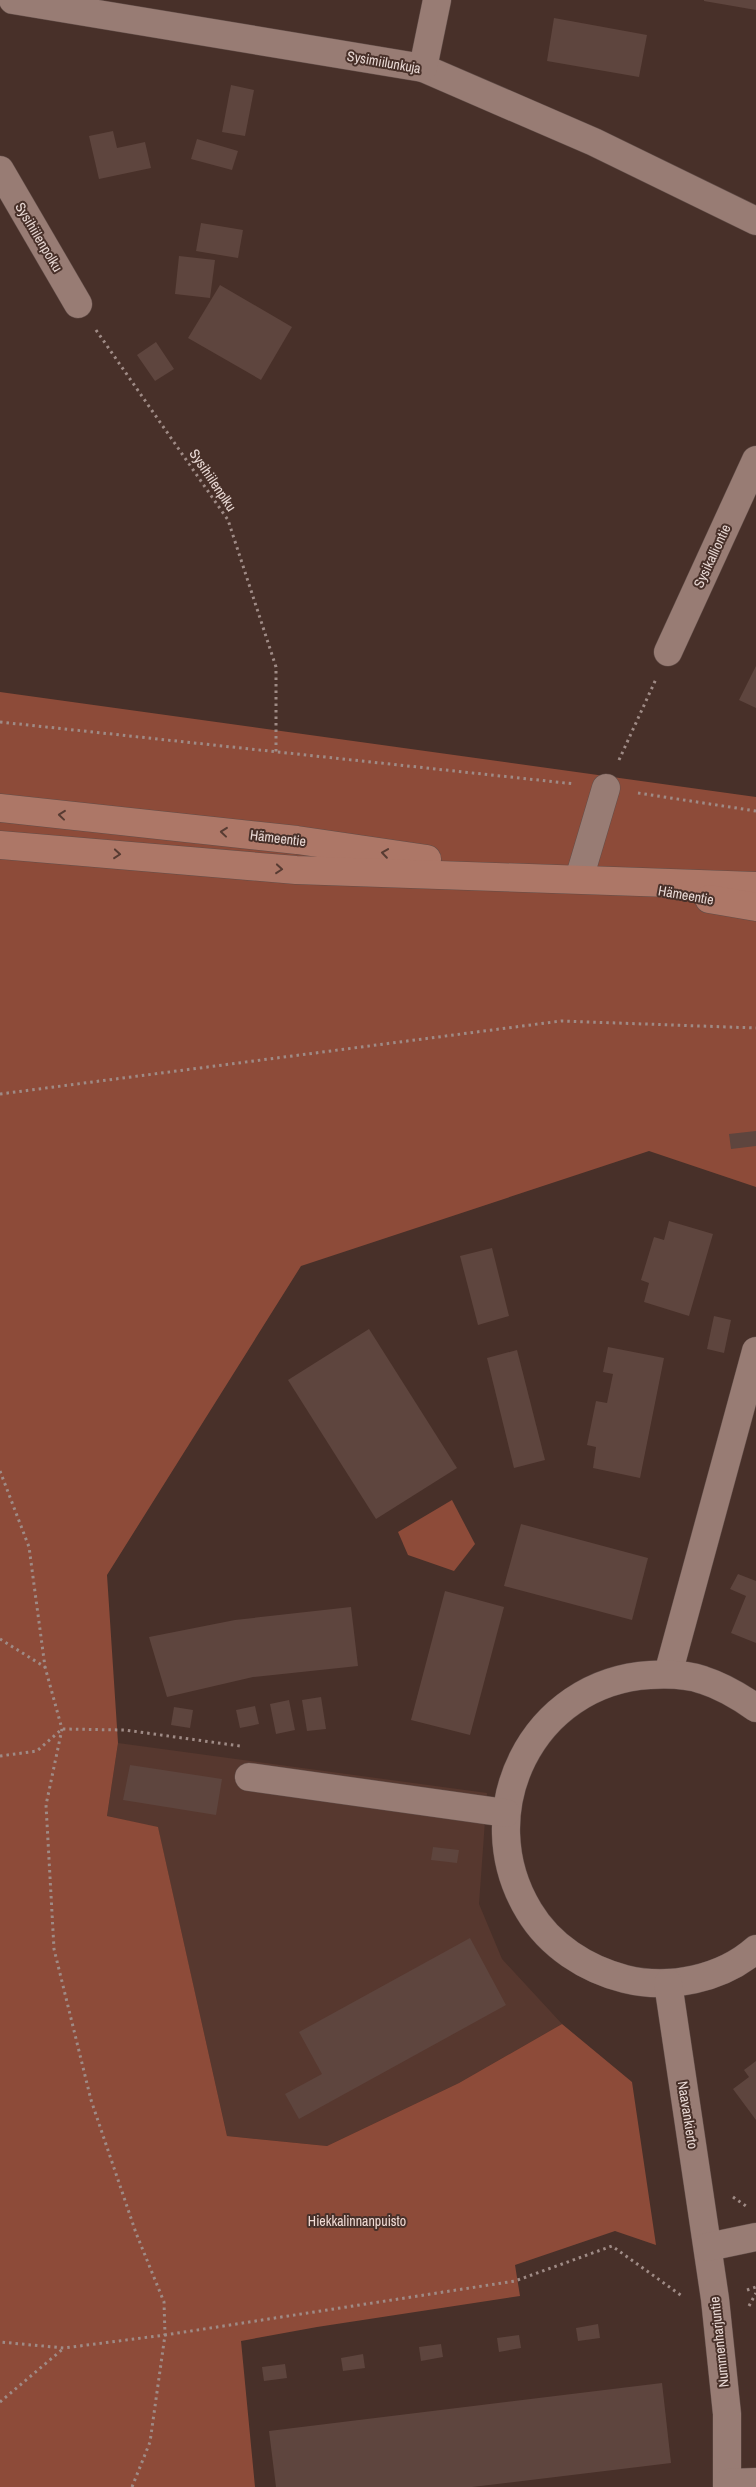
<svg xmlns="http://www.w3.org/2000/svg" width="756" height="2487" font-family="'Archivo Narrow',sans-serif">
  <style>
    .built { fill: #57382f }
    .green { fill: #8d4b39 }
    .building { fill: #5e453e }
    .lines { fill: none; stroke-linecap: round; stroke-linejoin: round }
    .minor-casing { stroke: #624e49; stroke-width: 29 }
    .major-casing { stroke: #624e49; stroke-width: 29 }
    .path { stroke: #9f8b86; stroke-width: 3; stroke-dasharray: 2.5 4; stroke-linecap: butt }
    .minor { stroke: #987c74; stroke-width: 28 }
    .major { stroke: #ad7767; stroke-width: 28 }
    .oneway { stroke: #573b32 }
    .labels { text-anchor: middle; stroke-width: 4; stroke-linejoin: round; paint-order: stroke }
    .street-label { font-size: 14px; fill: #e9d9d5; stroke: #483029 }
    .park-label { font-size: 14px; fill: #f1dbd5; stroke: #483029 }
  </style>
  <rect width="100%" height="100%" fill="#483029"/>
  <!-- built -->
  <polygon class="built" points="118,1743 487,1793 479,1904 502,1959 562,2024 459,2083 327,2146 227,2136 158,1828 107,1816"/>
  <!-- green -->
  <g class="green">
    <polygon points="0,692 756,797 756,1187 649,1151 301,1266 107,1575 118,1743 107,1816 158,1827 227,2136 327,2146 459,2083 562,2024 632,2082 656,2245 615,2231 515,2265 520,2296 317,2327 241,2341 255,2487 0,2487"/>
    <polygon points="452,1500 475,1544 454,1571 408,1555 398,1532"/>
  </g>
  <!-- building -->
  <g class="building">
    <polygon points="704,0 756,0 756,10 704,1"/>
    <polygon points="554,18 647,35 639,77 547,61"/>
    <polygon points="231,85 254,90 245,136 222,132"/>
    <polygon points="113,131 117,148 145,142 151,168 99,179 89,136"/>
    <polygon points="197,139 238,151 232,170 191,159"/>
    <polygon points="201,223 243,230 238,258 196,251"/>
    <polygon points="179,256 215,260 210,298 175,294"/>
    <polygon points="220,285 292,327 261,380 188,338"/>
    <polygon points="156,342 174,369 155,381 137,355"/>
    <polygon points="756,666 756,708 739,700"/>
    <polygon points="756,1131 756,1146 731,1149 729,1134"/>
    <polygon points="669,1221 713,1234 689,1316 644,1302 649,1283 641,1280 654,1237 664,1240"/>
    <polygon points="492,1248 509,1316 478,1325 460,1256"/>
    <polygon points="714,1316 731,1320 724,1353 707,1349"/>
    <polygon points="369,1329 457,1468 376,1519 288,1380"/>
    <polygon points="608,1347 664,1358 640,1478 593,1468 596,1447 587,1445 596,1401 607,1403 613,1374 603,1372"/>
    <polygon points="517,1350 545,1460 514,1468 487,1358"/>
    <polygon points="521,1524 648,1558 632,1620 504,1586"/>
    <polygon points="738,1574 756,1581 756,1643 731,1633 746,1596 730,1589"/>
    <polygon points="445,1591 504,1607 470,1735 411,1720"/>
    <polygon points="351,1607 358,1666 253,1677 167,1697 149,1637 235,1620"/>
    <polygon points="321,1697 326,1729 307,1731 302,1700"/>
    <polygon points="289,1700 295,1730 276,1734 270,1704"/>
    <polygon points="255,1706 259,1724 240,1728 236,1710"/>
    <polygon points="174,1707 193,1710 190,1728 171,1725"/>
    <polygon points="130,1765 222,1779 216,1815 123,1800"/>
    <polygon points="433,1847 459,1850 457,1863 431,1860"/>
    <polygon points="470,1938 506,2005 299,2119 285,2094 322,2074 299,2032"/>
    <polygon points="756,2061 756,2120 733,2089 749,2077 744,2070"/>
    <polygon points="598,2324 600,2338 578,2341 576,2328"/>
    <polygon points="519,2335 521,2348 499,2352 497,2338"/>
    <polygon points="441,2344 443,2357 421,2361 419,2347"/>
    <polygon points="363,2354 365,2368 343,2371 341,2358"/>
    <polygon points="285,2364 287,2378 264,2381 262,2367"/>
    <polygon points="662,2383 671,2463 472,2487 276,2487 269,2431"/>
  </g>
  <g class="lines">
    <defs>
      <g id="minor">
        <polyline points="13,0 423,68 594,142 756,221"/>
        <polyline points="423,68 437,0"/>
        <polyline points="0,170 78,304"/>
        <polyline points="668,652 756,460"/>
        <polyline points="579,879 606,788"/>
        <polyline points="668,1674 756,1351"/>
        <path d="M756,1708C739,1696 722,1686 703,1680C686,1674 668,1674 650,1675C532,1682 469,1812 529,1911C550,1946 586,1969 625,1979C669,1990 722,1979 756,1949"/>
        <polyline points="249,1777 506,1813"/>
        <polyline points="668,1983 715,2299 727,2414 727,2487"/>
        <polyline points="708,2247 756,2237"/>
        <polyline points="728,2483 756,2482"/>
      </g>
      <g id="major">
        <polyline points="0,808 297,840 427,859"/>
        <polyline points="0,845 296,870 756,886"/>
        <polyline points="709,899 756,907"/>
      </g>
    </defs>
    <!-- minor casing -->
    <use href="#minor" class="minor-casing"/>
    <!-- major casing -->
    <use href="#major" class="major-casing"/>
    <!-- path -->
    <g class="path">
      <polyline points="96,330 228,520 276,667 276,752"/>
      <polyline points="0,722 575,784"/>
      <polyline points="619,760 656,679"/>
      <polyline points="638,793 756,811"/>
      <polyline points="0,1094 561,1021 756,1028"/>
      <polyline points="0,1471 29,1547 45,1667 62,1729 46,1805 54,1949 91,2100 136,2233 164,2302 165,2335 64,2348 0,2342"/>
      <polyline points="0,1639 45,1667"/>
      <polyline points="0,1756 37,1751 62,1729 125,1730 240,1746"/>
      <polyline points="733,2197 746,2206"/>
      <polyline points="747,2290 756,2287"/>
      <polyline points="749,2306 756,2293"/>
      <polyline points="0,2402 64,2348"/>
      <polyline points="132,2487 150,2442 165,2335 515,2281 612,2246 682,2296"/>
    </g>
    <!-- minor -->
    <use href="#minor" class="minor"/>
    <!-- major -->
    <use href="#major" class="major"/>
  </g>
  <!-- one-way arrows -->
  <defs><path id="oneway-chevron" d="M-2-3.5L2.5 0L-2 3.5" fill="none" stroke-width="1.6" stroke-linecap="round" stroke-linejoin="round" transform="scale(1.25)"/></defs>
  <g class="oneway">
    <use href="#oneway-chevron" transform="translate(62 815) rotate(-174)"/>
    <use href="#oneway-chevron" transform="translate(224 832) rotate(-174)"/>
    <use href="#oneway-chevron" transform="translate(385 853) rotate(-172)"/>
    <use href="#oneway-chevron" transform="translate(117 854) rotate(5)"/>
    <use href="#oneway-chevron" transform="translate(279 869) rotate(5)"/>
  </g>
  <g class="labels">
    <!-- street labels -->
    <g class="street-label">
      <text transform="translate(384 62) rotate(10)" y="5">Sysimiilunkuja</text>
      <text transform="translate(39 237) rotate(59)" y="5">Sysihiilenpolku</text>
      <text transform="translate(213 480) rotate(56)" y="5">Sysihiilenplku</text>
      <text transform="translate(712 556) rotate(-65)" y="5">Sysikalliontie</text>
      <text transform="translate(278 838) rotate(7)" y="5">Hämeentie</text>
      <text transform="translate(686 895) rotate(10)" y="5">Hämeentie</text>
      <text transform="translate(688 2115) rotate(81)" y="5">Naavankierto</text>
      <text transform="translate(719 2342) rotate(-96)" y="5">Nummenharjuntie</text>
    </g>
    <!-- park labels -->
    <g class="park-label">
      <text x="357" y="2226">Hiekkalinnanpuisto</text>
    </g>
  </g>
</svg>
